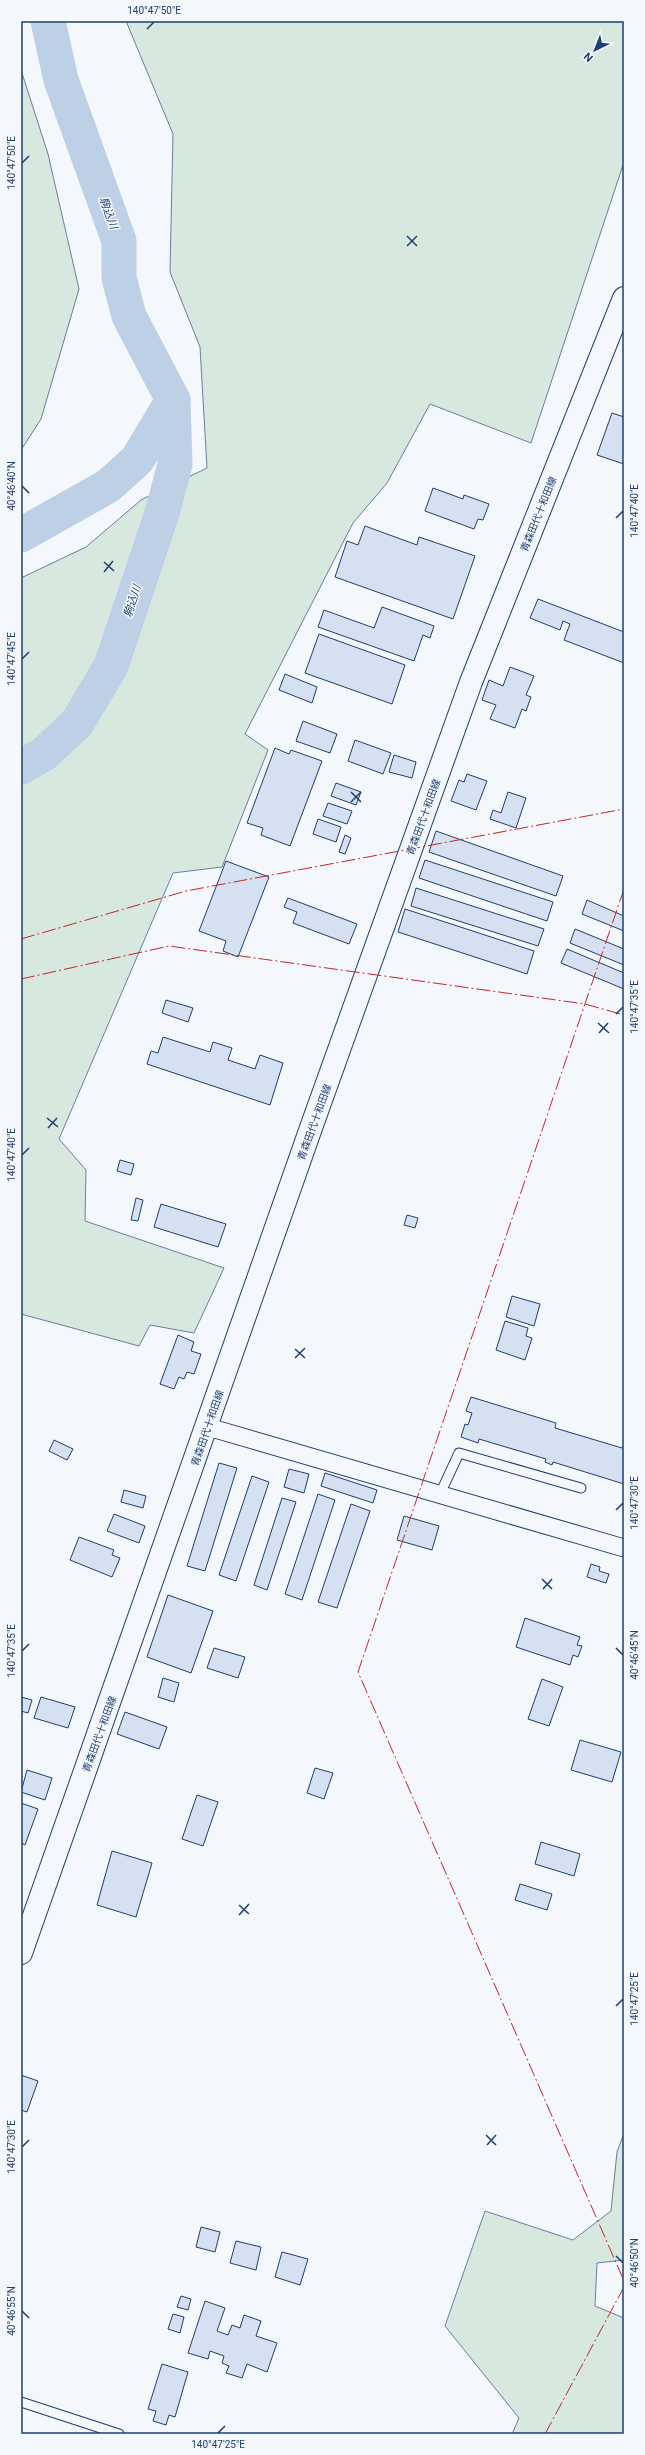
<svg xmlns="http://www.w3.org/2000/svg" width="645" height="2455" font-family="Roboto,'Noto Sans JP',sans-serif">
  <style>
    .green { fill: #d7e8df; stroke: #687fa3 }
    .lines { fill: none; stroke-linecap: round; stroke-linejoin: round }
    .river { stroke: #bed0e5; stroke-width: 35 }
    .building { fill: #d5e0f0; stroke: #1d3f73 }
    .lane-casing { stroke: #1d3f73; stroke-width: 11 }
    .street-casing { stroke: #1d3f73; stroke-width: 19 }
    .primary-casing { stroke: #1d3f73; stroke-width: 24 }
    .lane { stroke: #f4f7fb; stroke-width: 9 }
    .street { stroke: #f4f7fb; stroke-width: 17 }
    .primary { stroke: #f4f7fb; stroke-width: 22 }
    .power { stroke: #c62828; stroke-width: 1; stroke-dasharray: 14 3 2 3; stroke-linecap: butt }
    .ticks { fill: none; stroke: #1d3f73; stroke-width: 1.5 }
    .labels { text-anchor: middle; stroke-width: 3; stroke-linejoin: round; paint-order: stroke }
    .street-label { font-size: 10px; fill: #1d3f73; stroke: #f4f7fb }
    .water-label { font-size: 11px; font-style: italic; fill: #1d3f73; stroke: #f4f7fb }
    .neatline { fill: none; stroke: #1d3f73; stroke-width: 1.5 }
    .ticks-label { font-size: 10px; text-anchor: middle; fill: #1d3f73 }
  </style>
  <rect width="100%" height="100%" fill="#f4f7fb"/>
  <!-- green -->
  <g class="green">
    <polygon points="126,21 624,21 624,162 531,443 430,404 387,483 353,523 245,734 268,750 222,867 173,873 59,1139 86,1170 85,1221 224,1268 194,1333 150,1325 139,1346 21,1314 21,578 86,547 141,500 207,468 200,347 170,272 173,134"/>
    <polygon points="21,70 48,154 79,289 41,419 21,450"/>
    <polygon points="624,2133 624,2260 597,2263 595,2306 624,2318 624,2434 512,2434 519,2418 445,2326 485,2211 573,2240 611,2211 617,2152"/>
  </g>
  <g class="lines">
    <!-- river -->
    <g class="river">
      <polyline points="21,535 108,486 137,460 173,400"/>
      <polyline points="21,767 44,754 77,723 111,666 163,510 175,464 173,400 129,316 119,278 119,241 61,80 48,21"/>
    </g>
  </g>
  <!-- building -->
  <g class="building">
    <polygon points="612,413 624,417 624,464 597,455"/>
    <polygon points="433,488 463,499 464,495 489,504 483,520 478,519 474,529 425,511"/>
    <polygon points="365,526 417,545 419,537 475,556 453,619 335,577 347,541 358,545"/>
    <polygon points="538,599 624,632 624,663 564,640 570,624 563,621 560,630 530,618"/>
    <polygon points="382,607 434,626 430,638 423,635 414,661 318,627 324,610 374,628"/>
    <polygon points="319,634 405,665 392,704 305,673"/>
    <polygon points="510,667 534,676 526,695 531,697 526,711 522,709 515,728 490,719 496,705 482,700 489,680 503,686"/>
    <polygon points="285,674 317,687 312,703 279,690"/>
    <polygon points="303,721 337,734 330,753 296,741"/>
    <polygon points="355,740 391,753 383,774 348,761"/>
    <polygon points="275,748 289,754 291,750 322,761 290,846 261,835 263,828 247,823"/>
    <polygon points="394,755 416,762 412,778 389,772"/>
    <polygon points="467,774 487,781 476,810 451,801 459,780 464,782"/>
    <polygon points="336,783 361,792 356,805 331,796"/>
    <polygon points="508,792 526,798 516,828 490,819 493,810 501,813"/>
    <polygon points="328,803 352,811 347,824 323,816"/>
    <polygon points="318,819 341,827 336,842 313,834"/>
    <polygon points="436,831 563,876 556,896 429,852"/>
    <polygon points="345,835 351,838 345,854 339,852"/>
    <polygon points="425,860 553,902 547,921 419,878"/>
    <polygon points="226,861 269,877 238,957 223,951 226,941 199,931"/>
    <polygon points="416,888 544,929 538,946 411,906"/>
    <polygon points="288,898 357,924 349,944 293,923 297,912 284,907"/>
    <polygon points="587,900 624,916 624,931 582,914"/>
    <polygon points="405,909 534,951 527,974 398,932"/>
    <polygon points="575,929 624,949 624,965 570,943"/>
    <polygon points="567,949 624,973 624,989 561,963"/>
    <polygon points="166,1000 193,1008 188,1022 162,1013"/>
    <polygon points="163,1037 210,1052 213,1042 232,1048 228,1060 255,1069 260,1055 283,1063 270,1105 147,1064 151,1051 158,1053"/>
    <polygon points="120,1160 134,1164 131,1175 117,1171"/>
    <polygon points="136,1198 143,1200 138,1221 131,1220"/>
    <polygon points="161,1204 226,1224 218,1247 154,1227"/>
    <polygon points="407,1215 418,1218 415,1228 404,1225"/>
    <polygon points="512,1296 540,1304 534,1326 506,1317"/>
    <polygon points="505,1321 528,1328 526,1336 532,1338 525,1360 496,1350"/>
    <polygon points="178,1335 194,1342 191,1351 201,1354 194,1374 187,1372 184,1379 179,1377 174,1389 160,1384"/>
    <polygon points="471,1397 556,1423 555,1428 622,1448 624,1444 624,1484 553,1462 552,1465 545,1462 546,1459 479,1439 478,1443 461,1437 465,1424 468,1425 472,1413 466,1411"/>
    <polygon points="54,1440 73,1449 67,1460 49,1451"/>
    <polygon points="219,1463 237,1468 205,1571 187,1566"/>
    <polygon points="289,1469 309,1474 304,1493 284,1487"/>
    <polygon points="325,1473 377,1490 373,1503 321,1486"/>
    <polygon points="252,1476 269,1482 236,1581 219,1575"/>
    <polygon points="124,1490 146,1496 143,1508 121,1502"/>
    <polygon points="318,1494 335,1500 302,1600 285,1594"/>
    <polygon points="282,1498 296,1502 267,1590 254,1585"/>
    <polygon points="351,1504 370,1511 337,1608 318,1602"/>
    <polygon points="114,1514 145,1526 139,1543 107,1531"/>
    <polygon points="404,1516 439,1526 432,1550 397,1540"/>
    <polygon points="79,1537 114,1550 112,1555 120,1558 112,1577 70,1560"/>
    <polygon points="591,1564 600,1567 599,1571 609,1574 606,1583 587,1577"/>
    <polygon points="168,1595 213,1611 191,1673 147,1657"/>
    <polygon points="525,1618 580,1637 577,1645 582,1646 578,1657 573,1655 570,1665 516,1647"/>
    <polygon points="214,1648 245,1657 238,1678 207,1668"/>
    <polygon points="163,1678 179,1683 174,1702 158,1697"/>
    <polygon points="542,1679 563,1687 549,1726 528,1719"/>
    <polygon points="21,1697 32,1700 28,1713 21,1711"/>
    <polygon points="41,1697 75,1707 68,1728 34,1718"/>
    <polygon points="125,1712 167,1727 159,1749 117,1734"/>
    <polygon points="580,1740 621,1752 612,1782 571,1770"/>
    <polygon points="315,1768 333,1773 324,1799 307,1793"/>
    <polygon points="27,1770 52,1778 45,1800 21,1792"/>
    <polygon points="197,1795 218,1802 203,1846 182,1839"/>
    <polygon points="21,1803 38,1809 25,1845 21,1843"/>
    <polygon points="541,1842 580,1854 574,1876 535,1864"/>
    <polygon points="112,1851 152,1863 136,1917 97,1905"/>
    <polygon points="520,1884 552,1894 547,1910 515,1900"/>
    <polygon points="21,2075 38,2081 27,2112 21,2110"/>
    <polygon points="201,2227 220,2232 215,2252 196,2247"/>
    <polygon points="236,2241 261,2247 256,2270 230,2263"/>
    <polygon points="282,2252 308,2259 300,2285 275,2277"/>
    <polygon points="181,2296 191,2299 188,2310 177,2307"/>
    <polygon points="205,2301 225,2308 217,2331 228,2335 232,2325 240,2328 244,2315 261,2321 256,2336 277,2343 267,2372 247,2364 242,2378 226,2373 229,2366 222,2363 224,2356 210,2351 208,2359 188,2353"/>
    <polygon points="173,2314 184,2317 180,2333 168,2329"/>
    <polygon points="162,2364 188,2372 175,2417 169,2415 166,2425 153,2421 156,2411 148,2409"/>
  </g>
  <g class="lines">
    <defs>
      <g id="lane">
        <polyline points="440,1494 459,1453 581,1488"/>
        <polyline points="21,2402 119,2434"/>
      </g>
      <polyline id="street" points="208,1427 624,1548"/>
      <polyline id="primary" points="21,1953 312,1125 471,682 624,298"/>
    </defs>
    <!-- lane casing -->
    <use href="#lane" class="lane-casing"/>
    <!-- street casing -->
    <use href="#street" class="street-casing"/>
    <!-- primary casing -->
    <use href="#primary" class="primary-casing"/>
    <!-- lane -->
    <use href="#lane" class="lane"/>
    <!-- street -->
    <use href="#street" class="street"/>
    <!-- primary -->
    <use href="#primary" class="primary"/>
    <!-- power -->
    <g class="power">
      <polyline points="624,889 358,1672 624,2281"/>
      <polyline points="21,939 186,891 624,809"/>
      <polyline points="21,979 169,946 585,1004 624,1015"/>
      <polyline points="545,2434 624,2287"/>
    </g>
  </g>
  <!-- ticks -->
  <path class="ticks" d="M147,29L154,22M22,163L29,156M407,236L417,246M407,246L417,236M22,486L29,493M616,518L623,511M104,562L114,571M104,572L113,561M22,659L29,652M351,792L361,802M351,802L361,792M616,1014L623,1007M598,1023L609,1033M599,1033L608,1023M47,1118L58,1127M48,1128L57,1118M22,1155L29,1148M295,1349L305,1358M295,1358L305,1348M616,1510L623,1503M542,1579L552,1589M543,1589L552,1579M616,1648L623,1655M22,1651L29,1644M239,1905L249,1914M239,1915L249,1904M616,2006L623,1999M486,2135L496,2145M487,2145L496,2135M22,2147L29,2140M616,2256L623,2263M22,2311L29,2318M218,2433L225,2426"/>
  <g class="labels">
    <!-- street labels -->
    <g class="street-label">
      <text transform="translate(538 514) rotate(-68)" y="4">青森田代十和田線</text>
      <text transform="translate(423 817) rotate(-70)" y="4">青森田代十和田線</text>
      <text transform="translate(314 1122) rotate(-70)" y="4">青森田代十和田線</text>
      <text transform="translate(207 1428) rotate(-71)" y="4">青森田代十和田線</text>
      <text transform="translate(99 1734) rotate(-70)" y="4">青森田代十和田線</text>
    </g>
    <!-- water labels -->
    <g class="water-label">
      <text transform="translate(109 213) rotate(70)" y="4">駒込川</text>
      <text transform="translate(132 601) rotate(-72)" y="4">駒込川</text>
    </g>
  </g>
  <!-- border -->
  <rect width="645" height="2455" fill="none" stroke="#f4f7fb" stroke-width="44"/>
  <!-- north arrow -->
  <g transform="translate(595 50) rotate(223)" stroke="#f4f7fb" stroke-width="3" paint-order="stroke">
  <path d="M0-3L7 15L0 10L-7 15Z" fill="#1d3f73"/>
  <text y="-6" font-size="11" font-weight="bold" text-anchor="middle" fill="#1d3f73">N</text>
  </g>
  <rect x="22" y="22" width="601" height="2411" class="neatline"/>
  <g class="ticks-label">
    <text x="154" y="14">140°47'50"E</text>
    <text transform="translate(11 163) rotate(-90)" y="4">140°47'50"E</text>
    <text transform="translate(11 486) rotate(-90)" y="4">40°46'40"N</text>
    <text transform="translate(634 511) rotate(-90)" y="4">140°47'40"E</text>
    <text transform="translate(11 659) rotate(-90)" y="4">140°47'45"E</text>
    <text transform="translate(634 1007) rotate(-90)" y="4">140°47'35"E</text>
    <text transform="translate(11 1155) rotate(-90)" y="4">140°47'40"E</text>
    <text transform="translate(634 1503) rotate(-90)" y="4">140°47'30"E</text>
    <text transform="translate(11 1651) rotate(-90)" y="4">140°47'35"E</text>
    <text transform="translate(634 1655) rotate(-90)" y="4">40°46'45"N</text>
    <text transform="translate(634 1999) rotate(-90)" y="4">140°47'25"E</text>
    <text transform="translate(11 2147) rotate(-90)" y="4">140°47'30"E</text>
    <text transform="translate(634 2263) rotate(-90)" y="4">40°46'50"N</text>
    <text transform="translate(11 2311) rotate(-90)" y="4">40°46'55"N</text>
    <text x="218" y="2448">140°47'25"E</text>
  </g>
</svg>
